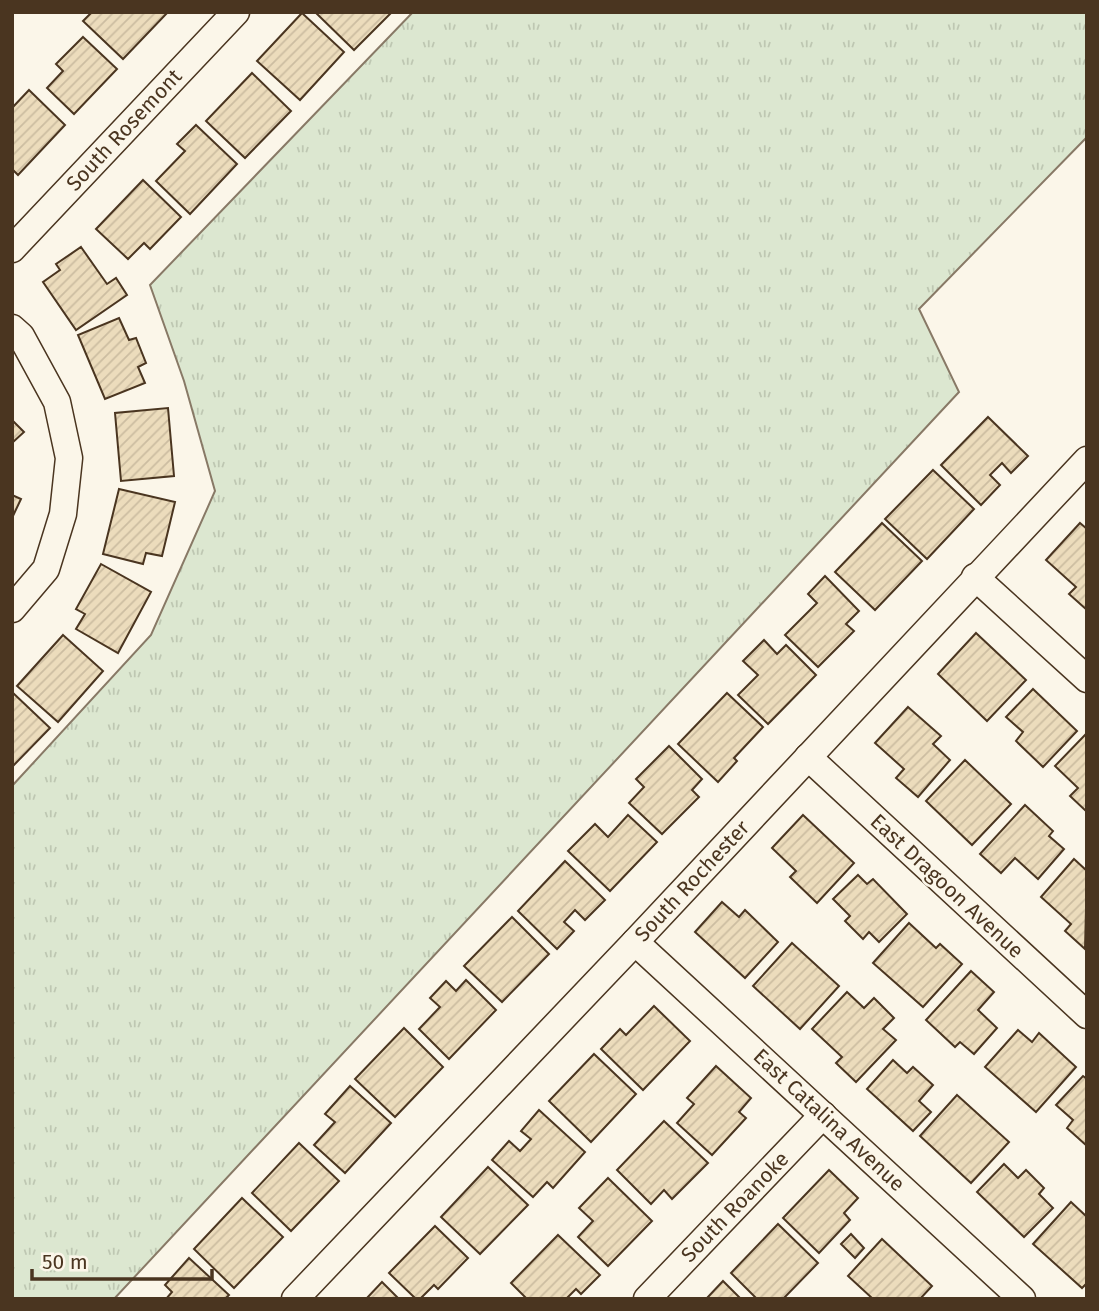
<svg xmlns="http://www.w3.org/2000/svg" width="1099" height="1311" font-family="'Fira Sans',sans-serif">
  <style>
    .grass { fill: url(#grass-tufts); stroke: #887966; stroke-width: 2 }
    .building { fill: url(#building-hatch); stroke: #4a3520; stroke-width: 2 }
    .lines { fill: none; stroke-linecap: round; stroke-linejoin: round }
    .minor-casing { stroke: #4a3520; stroke-width: 29 }
    .minor { stroke: #fbf6e9; stroke-width: 26 }
    .labels { text-anchor: middle; stroke-width: 5; stroke-linejoin: round; paint-order: stroke }
    .street-label { font-size: 21px; fill: #4a3520; stroke: #fbf6e9 }
  </style>
  <defs>
    <pattern id="grass-tufts" width="24" height="20" patternUnits="userSpaceOnUse" patternTransform="scale(1.75)"><rect width="24" height="20" fill="#dce7d0"/><path d="M3 7l-1-3M5 7V3M7 7l1-3M15 17l-1-3M17 17v-4M19 17l1-3" fill="none" stroke="#bec7b2"/></pattern>
    <pattern id="building-hatch" width="6" height="6" patternUnits="userSpaceOnUse" patternTransform="scale(1.75)"><rect width="6" height="6" fill="#ecdcbc"/><path d="M-1 1l2-2M0 6l6-6M5 7l2-2" fill="none" stroke="#ccbda1"/></pattern>
  </defs>
  <rect width="100%" height="100%" fill="#fbf6e9"/>
  <!-- grass -->
  <polygon class="grass" points="413,12 1087,12 1087,137 919,309 959,392 114,1299 12,1299 12,786 151,635 215,491 184,381 150,285"/>
  <!-- building -->
  <g class="building">
    <polygon points="92,12 168,12 123,59 83,21"/>
    <polygon points="315,12 392,12 354,50"/>
    <polygon points="302,13 344,52 300,100 257,61"/>
    <polygon points="83,37 117,69 74,114 47,88 63,71 56,64"/>
    <polygon points="252,73 291,111 245,158 206,121"/>
    <polygon points="29,90 65,125 18,175 12,169 12,108"/>
    <polygon points="196,125 237,164 190,214 156,181 185,151 177,144"/>
    <polygon points="143,180 181,217 150,249 144,243 128,259 96,229"/>
    <polygon points="81,247 107,284 116,278 127,295 76,330 43,282 60,270 56,264"/>
    <polygon points="119,318 129,340 136,338 146,363 138,367 145,383 105,399 78,335"/>
    <polygon points="168,408 174,476 121,481 115,413"/>
    <polygon points="988,417 1028,456 1011,473 1002,463 990,475 1000,485 981,505 941,465"/>
    <polygon points="12,420 24,432 12,443"/>
    <polygon points="933,470 974,509 927,559 885,519"/>
    <polygon points="119,489 175,502 162,556 146,553 143,564 103,554"/>
    <polygon points="12,495 21,499 12,518"/>
    <polygon points="882,523 922,561 875,610 835,572"/>
    <polygon points="1080,523 1087,529 1087,610 1069,594 1076,587 1046,560"/>
    <polygon points="101,564 151,592 118,653 76,629 85,614 76,609"/>
    <polygon points="825,576 859,611 846,624 854,631 818,667 785,635 817,603 808,594"/>
    <polygon points="976,633 1026,680 987,721 938,674"/>
    <polygon points="63,635 103,671 58,722 17,686"/>
    <polygon points="764,640 777,654 786,645 816,675 768,724 738,695 758,675 743,661"/>
    <polygon points="1033,689 1077,731 1043,767 1016,741 1023,732 1006,717"/>
    <polygon points="12,692 50,728 12,767"/>
    <polygon points="727,693 763,727 734,758 737,761 718,782 678,744"/>
    <polygon points="908,707 941,736 933,744 950,760 918,797 896,778 904,769 875,743"/>
    <polygon points="1085,735 1087,737 1087,812 1070,796 1078,788 1055,766"/>
    <polygon points="669,746 702,779 692,790 699,797 662,834 629,803 644,787 636,779"/>
    <polygon points="965,760 1011,804 972,845 926,801"/>
    <polygon points="1025,805 1053,831 1049,836 1064,849 1038,879 1015,858 1001,873 980,854"/>
    <polygon points="628,815 657,842 610,891 568,851 595,824 608,837"/>
    <polygon points="803,815 854,863 817,903 790,877 796,871 772,848"/>
    <polygon points="1074,859 1087,871 1085,949 1065,931 1071,924 1041,897"/>
    <polygon points="565,861 605,900 585,920 575,910 564,922 574,931 557,949 518,911"/>
    <polygon points="858,875 867,884 873,879 907,914 879,942 869,932 863,939 845,921 850,916 833,899"/>
    <polygon points="722,902 739,917 745,910 778,942 745,978 695,932"/>
    <polygon points="512,917 549,954 502,1002 464,966"/>
    <polygon points="909,923 936,948 940,944 962,964 923,1007 873,963"/>
    <polygon points="792,943 839,986 800,1029 753,986"/>
    <polygon points="971,971 994,992 978,1010 997,1028 974,1054 960,1042 955,1047 926,1020"/>
    <polygon points="466,980 496,1010 449,1059 419,1029 440,1007 430,998 446,981 456,991"/>
    <polygon points="847,992 864,1008 874,998 894,1018 883,1029 896,1040 856,1082 836,1063 842,1057 812,1029"/>
    <polygon points="654,1006 690,1041 643,1090 601,1049 620,1029 626,1035"/>
    <polygon points="404,1028 443,1067 395,1117 355,1079"/>
    <polygon points="1018,1030 1032,1042 1039,1033 1076,1067 1036,1112 985,1067"/>
    <polygon points="594,1054 636,1094 591,1142 549,1101"/>
    <polygon points="893,1060 907,1073 913,1067 933,1085 919,1101 931,1112 913,1131 867,1089"/>
    <polygon points="716,1066 751,1098 739,1112 746,1118 712,1155 677,1123 694,1104 687,1098"/>
    <polygon points="1083,1076 1087,1079 1087,1146 1067,1128 1073,1120 1056,1105"/>
    <polygon points="350,1086 391,1123 345,1173 314,1145 335,1122 325,1114"/>
    <polygon points="957,1095 1009,1142 971,1183 920,1136"/>
    <polygon points="539,1110 585,1152 553,1188 547,1182 533,1197 492,1160 509,1141 520,1151 531,1139 521,1131"/>
    <polygon points="664,1121 708,1163 672,1199 664,1190 651,1204 617,1170"/>
    <polygon points="299,1143 339,1181 291,1231 252,1193"/>
    <polygon points="1004,1164 1018,1178 1026,1170 1044,1188 1039,1194 1053,1208 1024,1237 977,1192"/>
    <polygon points="488,1167 528,1205 480,1254 441,1217"/>
    <polygon points="829,1170 858,1198 844,1213 850,1220 819,1253 783,1218"/>
    <polygon points="608,1178 652,1221 608,1266 578,1237 593,1221 579,1208"/>
    <polygon points="242,1198 283,1237 234,1288 194,1249"/>
    <polygon points="1071,1202 1087,1217 1087,1283 1082,1288 1033,1244"/>
    <polygon points="778,1224 818,1263 783,1299 757,1299 731,1273"/>
    <polygon points="435,1226 468,1258 438,1289 434,1285 420,1299 416,1299 389,1273"/>
    <polygon points="851,1234 864,1248 855,1258 841,1244"/>
    <polygon points="558,1235 600,1275 581,1294 576,1289 566,1299 527,1299 511,1283"/>
    <polygon points="882,1239 932,1286 920,1299 873,1299 848,1276"/>
    <polygon points="189,1258 229,1295 225,1299 166,1299 172,1292 165,1285"/>
    <polygon points="723,1281 741,1299 706,1299"/>
    <polygon points="382,1282 399,1299 366,1299"/>
  </g>
  <g class="lines">
    <defs>
      <g id="minor">
        <polyline points="12,249 236,12"/>
        <polyline points="12,328 21,336 57,402 69,458 63,514 46,569 12,609"/>
        <polyline points="975,577 1087,679"/>
        <polyline points="808,757 1087,1015"/>
        <polyline points="635,942 1022,1299"/>
        <polyline points="295,1299 635,942 1087,460"/>
        <polyline points="647,1299 823,1115"/>
      </g>
    </defs>
    <!-- minor casing -->
    <use href="#minor" class="minor-casing"/>
    <!-- minor -->
    <use href="#minor" class="minor"/>
  </g>
  <g class="labels">
    <!-- street labels -->
    <g class="street-label">
      <text transform="translate(124 130) rotate(-47)" y="7">South Rosemont</text>
      <text transform="translate(692 881) rotate(-47)" y="7">South Rochester</text>
      <text transform="translate(947 886) rotate(43)" y="7">East Dragoon Avenue</text>
      <text transform="translate(829 1120) rotate(43)" y="7">East Catalina Avenue</text>
      <text transform="translate(735 1207) rotate(-46)" y="7">South Roanoke</text>
    </g>
  </g>
  <!-- border -->
  <rect width="1099" height="1311" fill="none" stroke="#4a3520" stroke-width="28"/>
  <!-- scale -->
  <path d="M32 1269v10h180v-10" fill="none" stroke="#4a3520" stroke-width="3.5"/>
  <text x="42" y="1269" font-size="21" fill="#4a3520" stroke="#fbf6e9" stroke-width="5" paint-order="stroke">50 m</text>
</svg>
